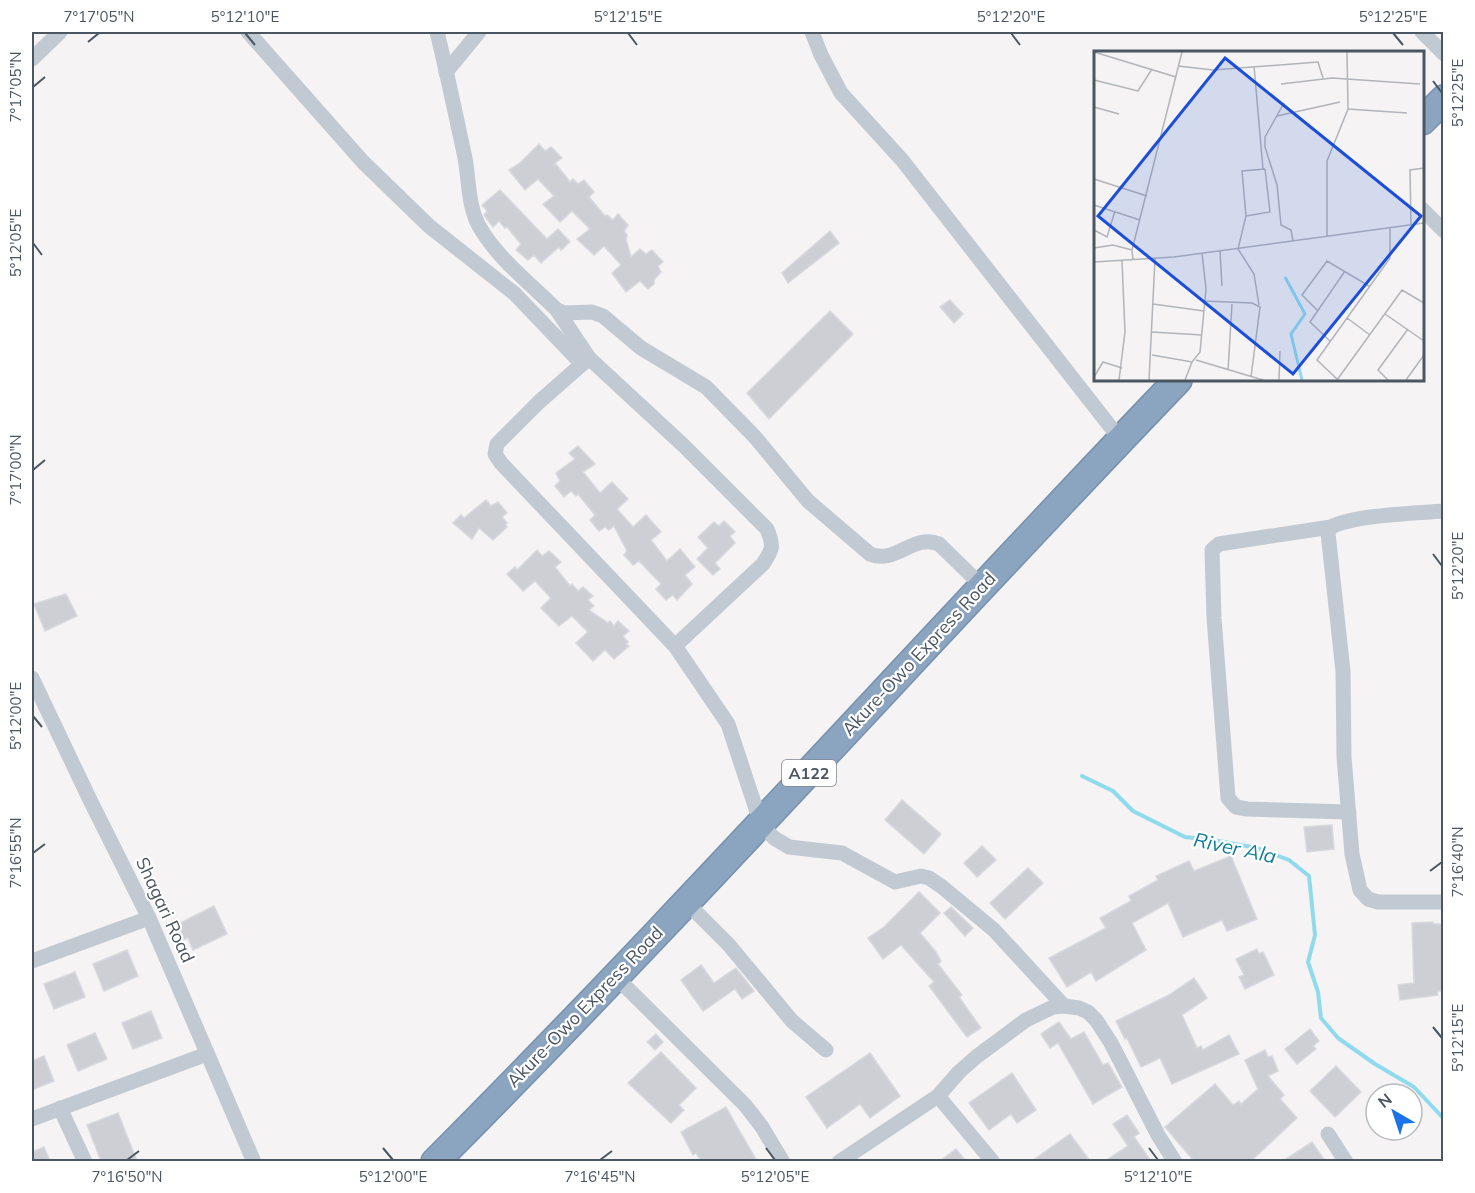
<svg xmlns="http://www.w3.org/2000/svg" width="1475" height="1193" font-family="Mulish,sans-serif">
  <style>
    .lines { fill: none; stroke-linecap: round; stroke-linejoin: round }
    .stream { stroke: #90daee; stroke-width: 4 }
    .building { fill: #cdcfd5; stroke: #d7d9de; stroke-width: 1.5 }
    .highway-casing { stroke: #7690ad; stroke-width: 30 }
    .street { stroke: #c1cad2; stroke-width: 15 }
    .highway { stroke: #8ba5c1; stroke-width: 27 }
    .ticks { fill: none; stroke: #4a5661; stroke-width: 2 }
    .labels { text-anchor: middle; stroke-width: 4.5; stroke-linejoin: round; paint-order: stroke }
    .shield { fill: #fff; stroke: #808990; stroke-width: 1.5 }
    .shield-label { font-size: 16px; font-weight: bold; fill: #4a5661 }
    .street-label { font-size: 18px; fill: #4a5661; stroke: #fff }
    .water-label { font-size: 20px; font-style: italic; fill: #0c7c9b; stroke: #fff }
    .inset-river { fill: none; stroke: #90daee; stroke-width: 3 }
    .inset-road { fill: none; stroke: #b1b4b9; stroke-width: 1.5 }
    .view { fill: #1d4ed8; fill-opacity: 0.15; stroke: #1d4ed8; stroke-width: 3 }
    .inset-edge { fill: none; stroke: #4a5661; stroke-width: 3 }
    .neatline { fill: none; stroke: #4a5661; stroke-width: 2 }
    .ticks-label { font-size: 15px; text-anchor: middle; fill: #4a5661 }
  </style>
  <rect width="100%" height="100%" fill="#f5f3f3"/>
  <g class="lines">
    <!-- stream -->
    <polyline class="stream" points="1082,776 1113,791 1133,811 1185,837 1213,840 1257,848 1289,860 1309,876 1315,935 1308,962 1318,992 1321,1018 1338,1038 1375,1064 1414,1087 1444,1119"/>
  </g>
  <!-- building -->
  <g class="building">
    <polygon points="539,144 545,151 551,147 562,158 555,163 570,182 573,179 578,184 584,180 594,192 589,197 605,216 607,215 613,220 618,214 628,225 624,231 627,235 626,239 631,257 640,249 646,254 652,250 663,262 658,266 661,272 654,280 654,284 648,289 640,281 626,292 612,273 621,265 604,246 594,255 577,239 590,229 572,211 560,222 543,204 554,196 538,179 525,190 509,170 520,163"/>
    <polygon points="500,190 547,239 558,229 570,242 561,250 559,247 541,263 534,255 528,260 516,250 521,244 507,227 505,228 499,221 493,227 484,215 487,211 482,205"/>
    <polygon points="830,231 839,243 788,283 782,273"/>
    <polygon points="950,300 963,314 954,323 940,307"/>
    <polygon points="830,311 853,334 769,419 747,393"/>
    <polygon points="578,446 595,464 583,472 600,493 612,482 628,499 617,509 633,527 646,515 661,532 651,540 667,561 680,549 695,567 685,575 692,584 677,600 673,595 666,600 656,589 661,584 639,561 633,565 624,555 627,551 614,526 609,530 605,527 599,531 590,520 595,515 578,494 576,496 571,491 564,497 555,486 560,481 556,473 575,459 569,453"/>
    <polygon points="486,500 491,506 498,502 507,513 502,517 507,523 505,525 507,527 493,540 479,528 472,539 453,523 461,515 464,518"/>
    <polygon points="724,521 735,532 730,536 735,543 715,563 720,569 713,575 697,559 708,548 698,537 714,522 719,526"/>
    <polygon points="537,550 542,556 549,551 561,562 555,567 570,586 572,584 578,591 583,587 593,596 588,600 594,606 589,610 608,623 610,621 614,626 618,621 629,631 623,636 628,642 626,644 629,646 614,659 605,650 593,661 576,643 588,632 572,616 559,626 541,608 551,598 535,581 523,591 507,574 515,567 517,570"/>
    <polygon points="66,594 77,616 45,631 34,604"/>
    <polygon points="902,800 941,834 924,854 885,820"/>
    <polygon points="1332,825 1334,849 1307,852 1304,827"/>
    <polygon points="982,846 996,860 977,877 964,863"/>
    <polygon points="1231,856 1257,919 1227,931 1222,920 1183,937 1168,903 1132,923 1146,950 1096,981 1091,972 1067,987 1049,958 1106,928 1100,918 1131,901 1129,896 1158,880 1156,876 1189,861 1194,871"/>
    <polygon points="1028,868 1043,883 1005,919 990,903"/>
    <polygon points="919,892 940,913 920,933 936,952 941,961 938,964 962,995 959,997 981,1028 967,1037 929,986 934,982 901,945 883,959 868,938 884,927"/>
    <polygon points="214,906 227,934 193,950 188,938 183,940 176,925"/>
    <polygon points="951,907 973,928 965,936 944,913"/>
    <polygon points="1433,922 1433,924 1443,924 1443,991 1437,991 1438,995 1400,1000 1398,985 1414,983 1412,923"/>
    <polygon points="1257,949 1259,954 1263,952 1274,975 1245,989 1239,977 1244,975 1236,959"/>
    <polygon points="127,950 138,976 104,991 93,964"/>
    <polygon points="701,965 714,983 736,968 754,991 742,999 735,989 703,1011 681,980"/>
    <polygon points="75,972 85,997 54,1009 44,984"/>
    <polygon points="1194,978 1207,998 1182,1015 1197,1048 1201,1046 1203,1050 1229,1035 1239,1054 1172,1084 1160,1058 1141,1067 1127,1038 1125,1039 1116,1021 1169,995"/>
    <polygon points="151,1011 162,1038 133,1049 122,1023"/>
    <polygon points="1059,1022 1071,1039 1084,1032 1103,1065 1108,1063 1122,1087 1093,1104 1058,1043 1050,1048 1041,1034"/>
    <polygon points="1310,1029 1319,1041 1313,1046 1316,1049 1297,1064 1285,1049"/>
    <polygon points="95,1033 107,1059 78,1071 67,1045"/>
    <polygon points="656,1034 663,1042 655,1050 647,1042"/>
    <polygon points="1265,1050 1268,1057 1272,1056 1278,1071 1268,1076 1284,1095 1280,1099 1297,1118 1251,1161 1194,1161 1165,1127 1215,1084 1233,1105 1239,1101 1241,1104 1258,1089 1245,1060"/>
    <polygon points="661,1052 696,1088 679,1105 684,1110 671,1123 628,1083"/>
    <polygon points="870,1053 900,1096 870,1118 860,1104 827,1128 806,1097"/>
    <polygon points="44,1056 54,1081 32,1090 32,1061"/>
    <polygon points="1336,1066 1361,1092 1335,1117 1310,1091"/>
    <polygon points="1012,1073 1036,1110 1017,1123 1011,1114 989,1130 969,1103"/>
    <polygon points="726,1107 739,1130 757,1161 701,1161 696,1153 693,1155 681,1132"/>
    <polygon points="118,1113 137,1161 101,1161 87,1125"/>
    <polygon points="1127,1115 1139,1133 1134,1137 1151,1161 1105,1161 1128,1146 1113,1124"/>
    <polygon points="1070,1134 1090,1161 1032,1161"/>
    <polygon points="1312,1142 1325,1161 1283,1161"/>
    <polygon points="44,1147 50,1161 32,1161 32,1152"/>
    <polygon points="956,1149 966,1161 940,1161"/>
  </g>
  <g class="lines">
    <defs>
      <g id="highway">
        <polyline points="1422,121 1444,99"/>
        <path d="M435,1162C689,907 929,639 1178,380"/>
      </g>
    </defs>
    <!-- highway casing -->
    <use href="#highway" class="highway-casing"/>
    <!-- street -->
    <g class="street">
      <polyline points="248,32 363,162 429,226 515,294 582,364"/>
      <path d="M437,32C447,73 456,116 465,158C469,180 468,206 479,226C497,258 531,284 557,310L565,313L592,312L603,316L641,348L706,387L755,437L808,501L870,554C896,565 913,533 939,544L982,586"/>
      <polyline points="812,32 821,55 841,93 902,160 1120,439"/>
      <polyline points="1422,32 1444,54"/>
      <polyline points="32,59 60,32"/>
      <polyline points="446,72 479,32"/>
      <polyline points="1422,209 1444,231"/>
      <path d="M557,310L589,358L683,445L767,529C774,546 773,549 763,564L675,646"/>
      <polyline points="589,358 539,402 497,444 495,454 501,463 675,646 728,724 761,824 774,838 789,847 842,853 895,882 921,876 929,878 941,886 994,930 1064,1006"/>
      <polyline points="1331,527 1328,533 1343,671 1344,757 1352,854 1360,890 1368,899 1378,902 1444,902"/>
      <polyline points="32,678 90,800 149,918 254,1162"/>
      <path d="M1349,812L1247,809L1236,807L1228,798L1214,618L1212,550L1219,544L1331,527C1354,515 1416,513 1444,511"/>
      <polyline points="686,902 729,945 792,1021 826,1050"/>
      <polyline points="32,961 149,918"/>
      <polyline points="615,976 745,1105 762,1127 783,1162"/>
      <polyline points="938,1096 993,1162"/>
      <polyline points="60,1108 85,1162"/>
      <polyline points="32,1119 207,1054"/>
      <polyline points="1328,1134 1346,1162"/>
      <polyline points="839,1162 938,1096 959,1072 976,1057 1026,1020 1053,1007 1064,1006 1079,1008 1088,1012 1096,1020 1111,1043 1158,1135 1175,1162"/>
    </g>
    <!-- highway -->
    <use href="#highway" class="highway"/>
  </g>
  <!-- ticks -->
  <path class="ticks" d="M245,33L255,45M628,33L637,45M1011,33L1020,45M1393,33L1403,45M88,42L99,33M1433,81L1442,93M33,87L45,77M33,243L42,255M33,470L45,460M1433,554L1442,566M33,716L42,727M33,853L45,844M1430,871L1442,862M1433,1027L1442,1038M383,1148L393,1160M766,1148L775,1160M1149,1148L1158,1160M127,1160L139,1151M600,1160L612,1151"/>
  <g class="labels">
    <!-- shield labels -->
    <rect class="shield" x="782" y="760" width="54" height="26" rx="4.5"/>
    <g class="shield-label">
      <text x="809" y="779">A122</text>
    </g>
    <!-- street labels -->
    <g class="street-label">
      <text transform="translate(919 654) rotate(-47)" y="6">Akure-Owo Express Road</text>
      <text transform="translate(165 910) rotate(65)" y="6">Shagari Road</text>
      <text transform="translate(585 1007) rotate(-46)" y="6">Akure-Owo Express Road</text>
    </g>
    <!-- water labels -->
    <g class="water-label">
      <text transform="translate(1235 848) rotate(12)" y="7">River Ala</text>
    </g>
  </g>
  <!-- overview -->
  <g transform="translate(1094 51)">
    <rect width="330" height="330" fill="#f5f3f3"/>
    <path class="inset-river" d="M191,226L211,263L197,283L208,329"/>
    <path class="inset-road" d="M0,1L82,26M84,15L119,19L224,11L229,27M160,15L169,118M0,29L44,40L58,18M187,33L238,27L326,33M190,52L171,86V96L183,134L187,174L197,179L199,190M0,56L25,63M254,58L313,62M183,65L246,51M0,128L53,145M0,154L46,169M152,165L176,161L171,118M317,174L316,119L330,117M0,179L13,186L21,160M233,185V110L254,58L253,1M0,197L19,194L38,199M126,200L128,235M39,209L38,199L88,1M0,211L80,206L330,172M110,250L158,252L166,256L157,326M59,253L110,260M165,254L160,223L144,198L152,165L148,120L171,118M223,259L208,244L233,210L275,235M291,263L330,290M253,267L276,284M58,281L108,284M236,290L216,271L251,220M58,304L98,311L106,301L112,238L108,202M102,309L169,329M134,320L138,253M0,326L9,311L28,317M25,329L31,281L28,210M55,329L61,208M91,329L98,311M185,329L186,300M243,329L308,239L330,252M244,329L223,309L296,207V177M294,329L284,319L314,278M312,329L330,304"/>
    <path class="view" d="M131,7L327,165L199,323L4,165Z"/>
    <rect width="330" height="330" class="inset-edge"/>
  </g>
  <!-- border -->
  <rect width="1475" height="1193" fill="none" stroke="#ffffff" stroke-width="66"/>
  <!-- north arrow -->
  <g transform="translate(1394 1112) rotate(321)"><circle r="28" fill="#ffffff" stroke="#b7bbc0" stroke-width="1.5"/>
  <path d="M0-4.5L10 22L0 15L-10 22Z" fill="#1a73e8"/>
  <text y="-9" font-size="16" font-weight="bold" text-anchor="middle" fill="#4a5661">N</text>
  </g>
  <rect x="33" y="33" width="1409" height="1127" class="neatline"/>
  <g class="ticks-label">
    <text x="99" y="22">7°17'05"N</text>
    <text x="245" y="22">5°12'10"E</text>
    <text x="628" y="22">5°12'15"E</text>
    <text x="1011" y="22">5°12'20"E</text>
    <text x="1393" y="22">5°12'25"E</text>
    <text transform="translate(16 87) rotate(-90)" y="5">7°17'05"N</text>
    <text transform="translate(1458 93) rotate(-90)" y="5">5°12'25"E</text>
    <text transform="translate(16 243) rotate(-90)" y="5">5°12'05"E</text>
    <text transform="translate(16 470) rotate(-90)" y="5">7°17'00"N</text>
    <text transform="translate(1458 566) rotate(-90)" y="5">5°12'20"E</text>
    <text transform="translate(16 716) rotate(-90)" y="5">5°12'00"E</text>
    <text transform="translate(16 853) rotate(-90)" y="5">7°16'55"N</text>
    <text transform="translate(1458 862) rotate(-90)" y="5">7°16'40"N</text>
    <text transform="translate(1458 1038) rotate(-90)" y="5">5°12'15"E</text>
    <text x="127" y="1182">7°16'50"N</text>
    <text x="393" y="1182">5°12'00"E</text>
    <text x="600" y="1182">7°16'45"N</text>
    <text x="775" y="1182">5°12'05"E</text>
    <text x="1158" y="1182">5°12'10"E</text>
  </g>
</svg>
